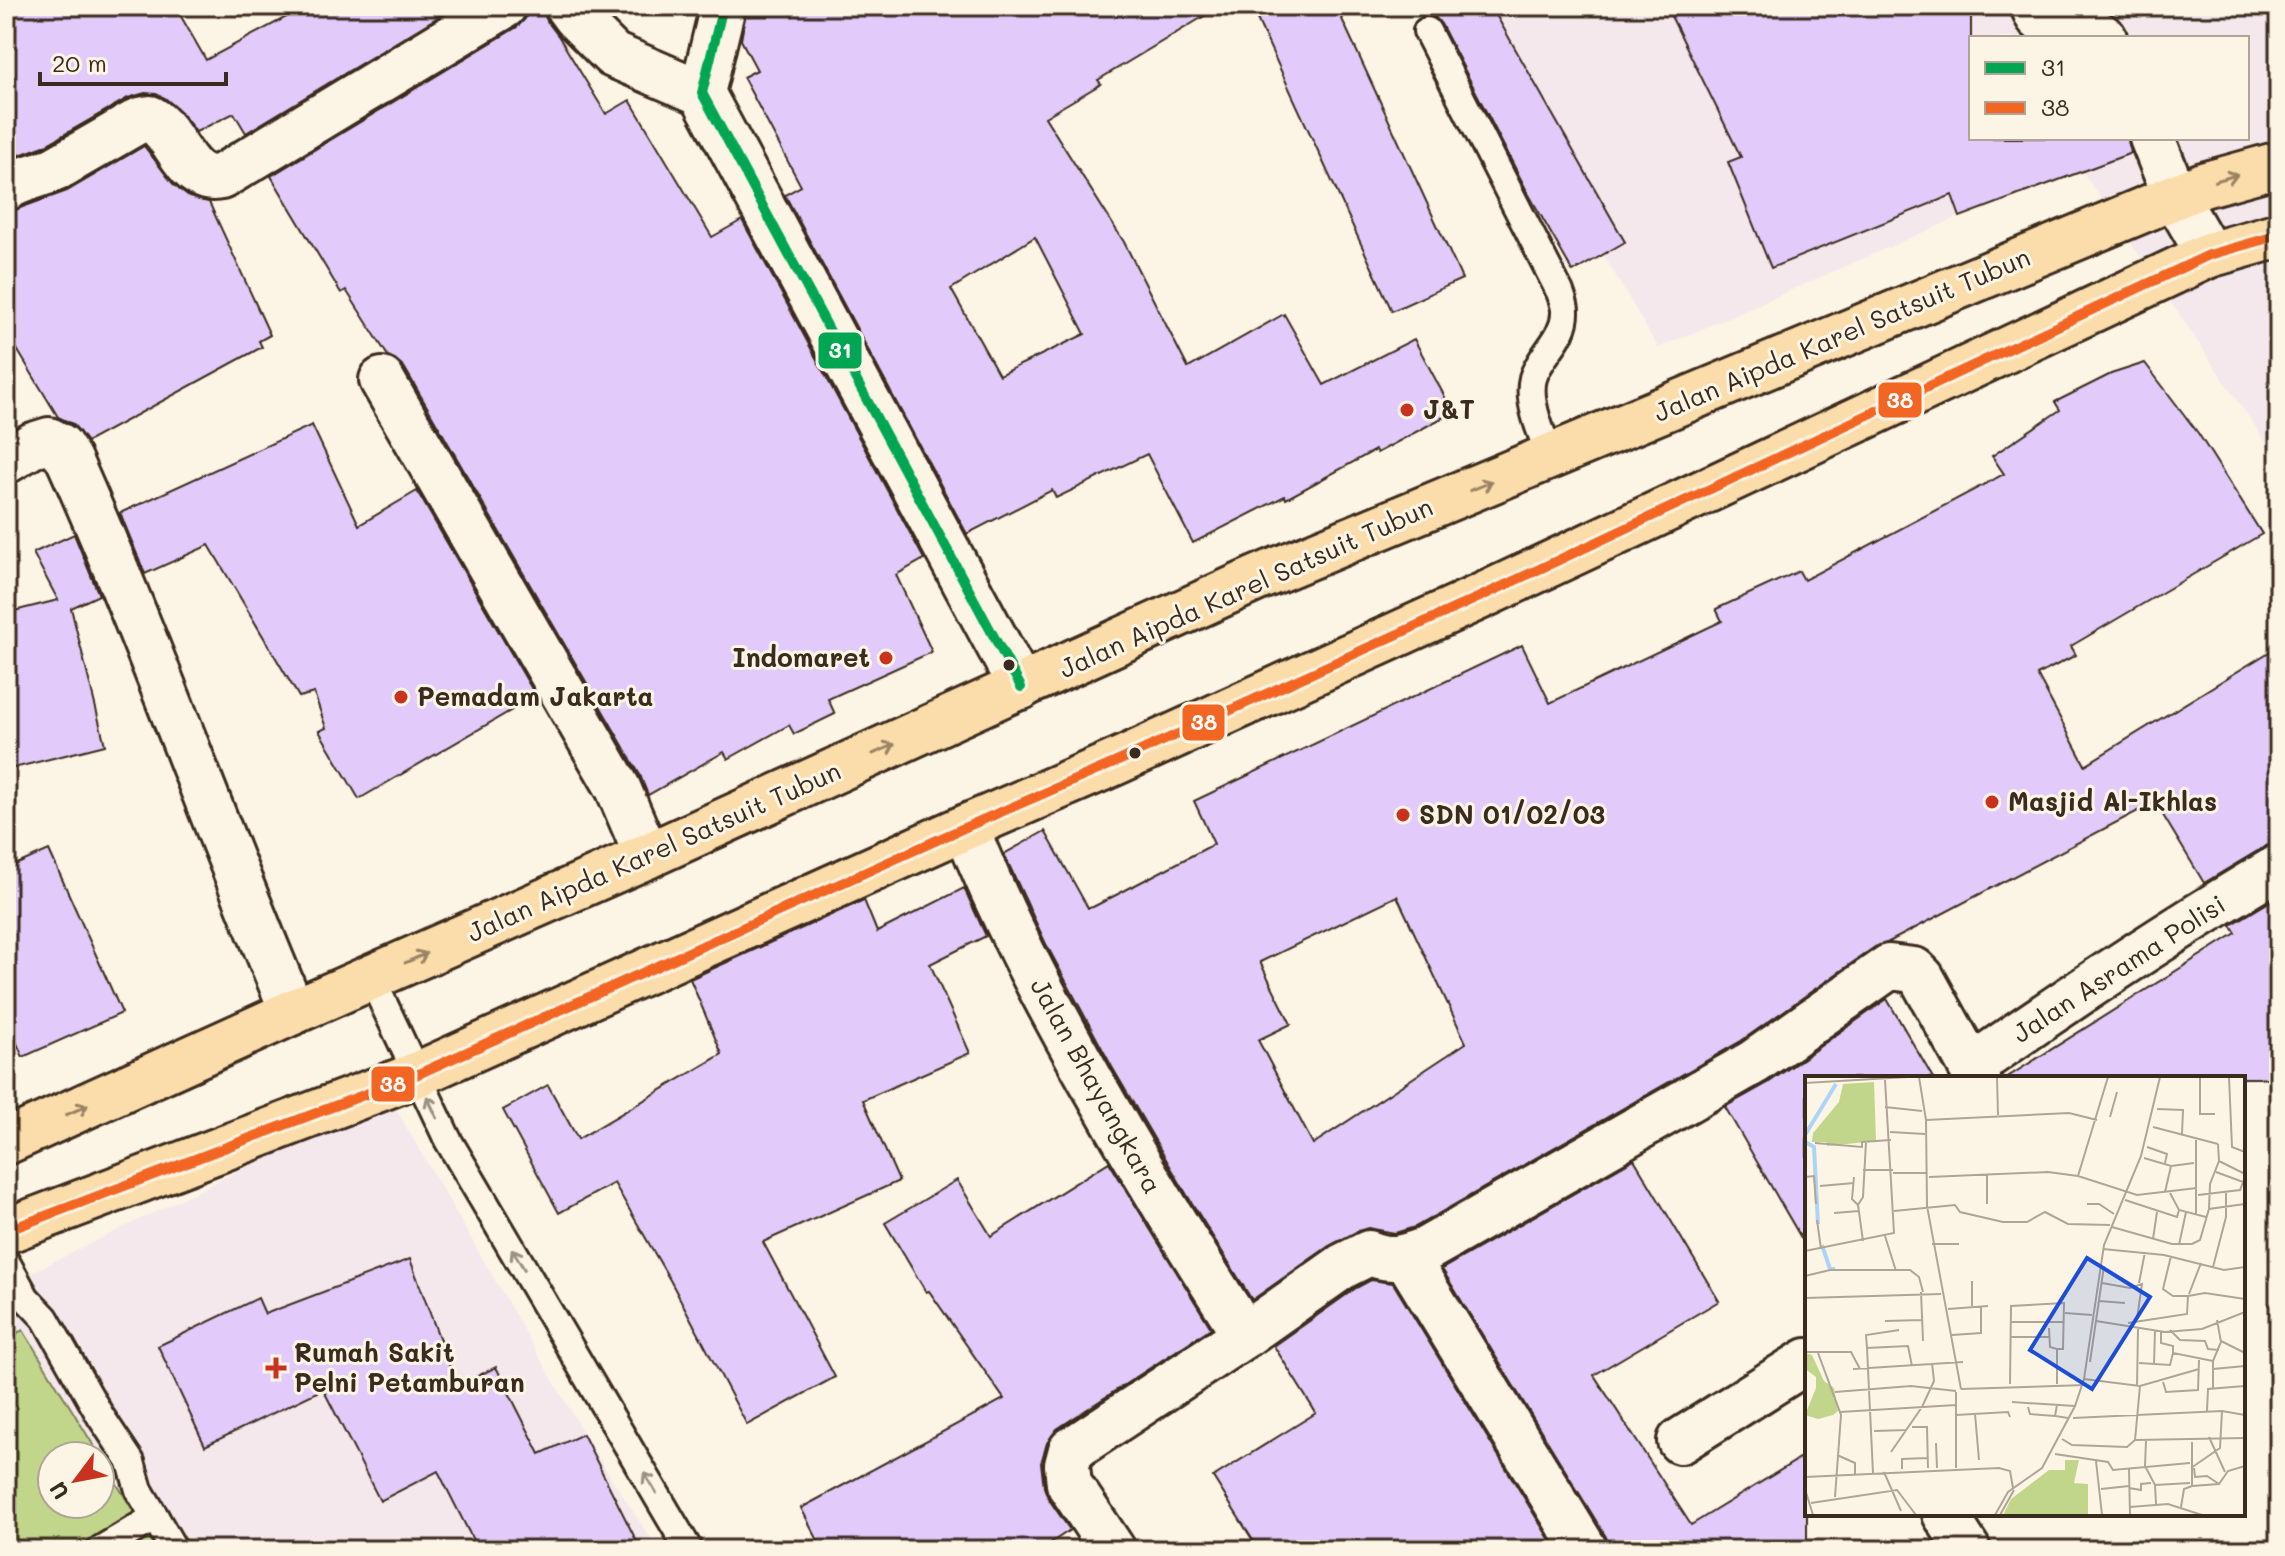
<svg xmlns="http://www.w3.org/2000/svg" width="2285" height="1556" font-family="Mali,sans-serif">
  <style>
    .built { fill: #f4e8ec; fill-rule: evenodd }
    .green { fill: #c1d68b; stroke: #7e8054; stroke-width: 2 }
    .building { fill: #e2cbfb; stroke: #3b2a1e; stroke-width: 2; fill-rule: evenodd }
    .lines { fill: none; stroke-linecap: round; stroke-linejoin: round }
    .lane-casing { stroke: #3b2a1e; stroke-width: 32 }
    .street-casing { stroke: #3b2a1e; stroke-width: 50 }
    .primary-casing { stroke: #3b2a1e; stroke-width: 50 }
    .lane { stroke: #fcf5e5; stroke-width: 26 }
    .street { stroke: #fcf5e5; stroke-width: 44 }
    .primary { stroke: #fbddab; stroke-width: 44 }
    .bus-1-casing { stroke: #fcf5e5; stroke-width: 16 }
    .bus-2-casing { stroke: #fcf5e5; stroke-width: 16 }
    .bus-1 { stroke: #00a651; stroke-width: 10 }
    .bus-2 { stroke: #f26522; stroke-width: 10 }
    .oneway { stroke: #9b8464 }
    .oneway2 { stroke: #9c9082 }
    .poi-dot { fill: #c8321e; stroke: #fcf5e5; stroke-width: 3 }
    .bus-dot { fill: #3b2a1e; stroke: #fcf5e5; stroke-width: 3 }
    .labels { text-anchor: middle; stroke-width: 6; stroke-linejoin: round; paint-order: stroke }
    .street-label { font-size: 26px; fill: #3b2a1e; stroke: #fcf5e5 }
    .poi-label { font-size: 26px; font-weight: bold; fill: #3b2a1e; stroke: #fcf5e5; text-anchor: start }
    .inset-river { fill: none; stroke: #acd4f7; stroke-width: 4 }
    .inset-road { fill: none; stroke: #afa495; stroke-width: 2 }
    .view { fill: #1d4ed8; fill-opacity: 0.15; stroke: #1d4ed8; stroke-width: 4 }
    .inset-edge { fill: none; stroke: #3b2a1e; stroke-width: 4 }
    .line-badge { stroke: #fcf5e5; stroke-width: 3 }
    .badge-label { font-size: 22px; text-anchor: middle; font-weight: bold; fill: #fff }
  </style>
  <rect width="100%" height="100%" fill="#fcf5e5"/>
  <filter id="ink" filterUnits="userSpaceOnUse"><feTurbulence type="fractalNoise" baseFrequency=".0125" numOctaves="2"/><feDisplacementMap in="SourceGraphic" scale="16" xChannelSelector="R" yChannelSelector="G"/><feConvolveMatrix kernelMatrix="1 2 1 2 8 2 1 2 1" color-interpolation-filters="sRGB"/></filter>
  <g filter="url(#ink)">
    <!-- built -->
    <g class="built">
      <path d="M1459,6H2279V462L2078,165L1658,348ZM1971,38H2247V138H1971Z"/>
      <path d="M389,1097L594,1451L658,1550H6V1285ZM52,1456H100V1504H52Z"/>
    </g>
    <!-- green -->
    <polygon class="green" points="23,1330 100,1456 52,1456 52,1504 100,1504 100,1456 157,1550 6,1550 6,1338"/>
    <!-- building -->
    <g class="building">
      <polygon points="6,6 175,6 206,60 307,6 456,6 246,133 234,113 196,132 179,110 165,98 156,94 145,93 128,98 44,146 6,160"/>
      <polygon points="529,6 541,6 547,21 559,37 606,114 630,100 712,237 742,220 924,559 896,575 932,652 828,699 835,714 794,734 789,725 728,759 724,752 648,795 640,775 404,367 395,359 388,356 346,290 341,293 271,176 517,27 525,19"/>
      <path d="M747,6H1221L1098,80L1101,84L1045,117L1124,242L1188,368L1284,314L1324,385L1414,339L1453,412L1377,453L1375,450L1286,499L1285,496L1193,543L1147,454L1056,498L1052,490L967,534L785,195L801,186L743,77L757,70L741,40ZM1035,237L1085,334L999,375L951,289Z"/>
      <polygon points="1251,6 1336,6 1462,279 1392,311"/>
      <polygon points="1420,6 1491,6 1625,242 1573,272 1528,193 1441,24 1435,17 1425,15"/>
      <polygon points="1666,6 1971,6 1971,138 2128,138 2131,153 1960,217 1952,195 1771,268 1728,162 1741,157"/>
      <polygon points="144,146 174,185 189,197 209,202 270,335 259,341 262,347 87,442 73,424 58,417 6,331 6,213 67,191"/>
      <path d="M2145,363L2198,433L2262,534L2071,646L2076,655L2037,675L2085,765L2279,646V842L2266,846L2204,883L2155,802L1885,944L1875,947L1741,1041L1415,1227L1395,1233L1368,1228L1358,1231L1329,1246L1252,1300L1187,1195L1112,1067L1046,944L1004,854L1045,831L1088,908L1093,907L1214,844L1194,801L1522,645L1550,703L1722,621L1716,609L1799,571L1804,580L2004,474L1992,456L2060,410L2055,402L2111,374ZM1397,896L1466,1043L1313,1144L1258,1040L1291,1024L1260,962Z"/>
      <polygon points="312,425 359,525 417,491 536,696 359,799 319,731 326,728 314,693 299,697 209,545 145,574 120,513"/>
      <polygon points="74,534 99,595 71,608 105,745 6,770 6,613 58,600 33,553"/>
      <polygon points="49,850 122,1013 23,1057 6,1019 6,869"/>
      <polygon points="964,888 986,936 930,964 970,1053 863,1100 899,1181 763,1242 835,1377 747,1425 670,1280 614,1183 559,1213 503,1110 548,1085 578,1139 722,1054 690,979 864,900 877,932"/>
      <polygon points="2279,896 2279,1078 2006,1078 2236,933 2231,925"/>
      <polygon points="1887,999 1933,1078 1807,1078 1807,1248 1725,1107 1768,1083"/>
      <polygon points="1634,1159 1719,1301 1594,1375 1691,1525 1807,1454 1807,1550 1610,1550 1606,1537 1442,1269"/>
      <polygon points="1109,1162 1211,1328 1057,1429 1047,1443 1041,1463 1044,1487 1048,1498 1070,1530 1040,1550 823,1550 801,1508 1004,1399 929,1291 926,1292 885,1223 957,1180 991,1236"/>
      <polygon points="410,1259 457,1386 496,1367 540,1454 583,1434 641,1550 478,1550 438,1471 380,1501 323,1389 205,1446 158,1346 258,1298 265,1314"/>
      <polygon points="1371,1280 1393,1283 1556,1550 1259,1550 1213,1477 1316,1413 1274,1346 1356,1288"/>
    </g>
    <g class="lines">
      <defs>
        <g id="lane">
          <path d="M1427,31L1560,292C1562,298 1565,305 1565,311C1566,338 1540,354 1533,378C1527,401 1542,437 1552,457"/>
          <polyline points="371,977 448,1140 689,1550"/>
          <polyline points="6,1262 26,1298 45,1318 101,1417 131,1462 139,1490 155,1517 100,1550"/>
          <polyline points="155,1517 174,1550"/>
        </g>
        <g id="street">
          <polyline points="567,6 575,17 613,55 702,93"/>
          <polyline points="723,6 702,93 1021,687"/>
          <path d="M2033,6L2038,17L2050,27C2069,23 2088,24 2104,38"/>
          <polyline points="2152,138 2175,196 2209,255"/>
          <path d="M6,188C22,178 38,176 55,169L140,120L150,118C179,135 184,185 221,177L504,6"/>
          <polyline points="382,380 618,788 647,856"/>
          <path d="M6,461L33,445L49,440L60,446L69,460C150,641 215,829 293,1012"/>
          <path d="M966,827C1000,914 1044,997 1090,1079C1139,1166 1191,1251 1245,1335"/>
          <path d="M1978,1078L1971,1067C2071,997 2173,929 2279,867"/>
          <polyline points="1406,1257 1585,1550"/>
          <polyline points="1680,1441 1807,1361"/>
          <polyline points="1945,1514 1968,1550"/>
          <path d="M1113,1550L1069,1484L1067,1465L1071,1450L1245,1335L1343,1266L1369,1253C1391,1262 1403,1258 1425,1250L1754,1062L1889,967L1914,970L1922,978L1971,1067"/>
        </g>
        <g id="primary">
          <polyline points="6,1142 293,1012 647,856 1258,578 2203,185 2279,164"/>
          <polyline points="6,1231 416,1075 966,827 1114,763 1484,595 2209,255 2279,235"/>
        </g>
      </defs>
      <!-- lane casing -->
      <use href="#lane" class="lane-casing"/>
      <!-- street casing -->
      <use href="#street" class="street-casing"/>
      <!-- primary casing -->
      <use href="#primary" class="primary-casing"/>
      <!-- lane -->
      <use href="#lane" class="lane"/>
      <!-- street -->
      <use href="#street" class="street"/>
      <!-- primary -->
      <use href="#primary" class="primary"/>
      <defs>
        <polyline id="bus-1" points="723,6 702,93 1021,687"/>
        <polyline id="bus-2" points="6,1231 416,1075 966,827 1114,763 1484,595 2209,255 2279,235"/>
      </defs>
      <!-- bus-1 casing -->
      <use href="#bus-1" class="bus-1-casing"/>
      <!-- bus-2 casing -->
      <use href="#bus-2" class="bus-2-casing"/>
      <!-- bus-1 -->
      <use href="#bus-1" class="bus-1"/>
      <!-- bus-2 -->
      <use href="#bus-2" class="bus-2"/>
    </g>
    <!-- one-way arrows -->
    <defs><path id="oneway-shaft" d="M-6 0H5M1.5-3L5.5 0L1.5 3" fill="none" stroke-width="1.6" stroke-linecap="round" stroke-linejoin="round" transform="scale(2)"/></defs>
    <g class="oneway">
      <use href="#oneway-shaft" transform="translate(2226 178) rotate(-16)"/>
      <use href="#oneway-shaft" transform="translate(1481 486) rotate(-22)"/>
      <use href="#oneway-shaft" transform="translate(884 749) rotate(-24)"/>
      <use href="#oneway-shaft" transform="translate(416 958) rotate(-24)"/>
      <use href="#oneway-shaft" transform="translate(77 1110) rotate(-24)"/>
    </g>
    <g class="oneway2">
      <use href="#oneway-shaft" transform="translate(432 1107) rotate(-115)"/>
      <use href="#oneway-shaft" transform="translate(518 1259) rotate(-121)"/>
      <use href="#oneway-shaft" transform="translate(650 1483) rotate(-121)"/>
    </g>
  </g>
  <!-- markers -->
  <g class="poi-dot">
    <circle cx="1407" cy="410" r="8"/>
    <circle cx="886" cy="658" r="8"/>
    <circle cx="401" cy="697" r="8"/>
    <circle cx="1992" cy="802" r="8"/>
    <circle cx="1403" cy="815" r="8"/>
    <path d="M272 1356h8v8h8v8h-8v8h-8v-8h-8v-8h8z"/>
  </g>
  <g class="bus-dot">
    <circle cx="1009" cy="665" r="7"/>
    <circle cx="1135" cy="753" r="7"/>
  </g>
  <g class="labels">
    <!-- street labels -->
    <g class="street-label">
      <text transform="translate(1842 335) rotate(-23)" y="9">Jalan Aipda Karel Satsuit Tubun</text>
      <text transform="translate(1246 588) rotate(-24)" y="9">Jalan Aipda Karel Satsuit Tubun</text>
      <text transform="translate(654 852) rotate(-24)" y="9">Jalan Aipda Karel Satsuit Tubun</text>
      <text transform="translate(2119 969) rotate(-33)" y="9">Jalan Asrama Polisi</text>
      <text transform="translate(1096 1086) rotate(61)" y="9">Jalan Bhayangkara</text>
    </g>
    <!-- poi labels -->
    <g class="poi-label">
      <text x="1423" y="419">J&amp;T</text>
      <text x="870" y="667" text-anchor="end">Indomaret</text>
      <text x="417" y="706">Pemadam Jakarta</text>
      <text x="2008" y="811">Masjid Al-Ikhlas</text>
      <text x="1419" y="824">SDN 01/02/03</text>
      <text x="294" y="1362">Rumah Sakit<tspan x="294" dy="30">Pelni Petamburan</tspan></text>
    </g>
  </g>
  <!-- overview -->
  <g transform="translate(1805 1076)">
    <rect width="440" height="440" fill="#fcf5e5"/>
    <path d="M69,6L71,65L22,70L21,66H7L8,57L34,26L38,8ZM0,277L7,279L19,305L29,312L33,335L28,339L13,343L0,339L11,312V301L0,293ZM260,384H274L269,407L283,408V439H198L206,423L244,394H260Z" fill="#c1d68b"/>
    <path class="inset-river" d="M0,59L31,8M0,66L9,71L13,148M17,169L25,193H30"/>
    <path class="inset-road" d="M114,1L121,44L122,130L156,313M192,1L193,39M395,1V38H410M424,1L427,71L440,76M0,7L103,1M80,31L117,35M352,33L378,34L377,58M305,41L312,16M121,44L264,37L292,44M348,51L413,68M85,56L120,58M391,62V138M10,67L57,71V66L86,64M413,68L414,85L440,98M342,71L362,78L360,87M339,82L366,90L389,87M58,94H88M411,96L438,106M88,97H122M182,99V128M273,100L303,1M0,101L9,100L11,128M49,101L47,123L53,129M124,101L243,96L273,100L332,119L392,112M15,110L49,107M360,116L366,90M365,117L374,134L401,141M393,119L435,114L440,101M320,124L372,141L374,134M282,128H294L309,138M404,133L405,108L414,85M89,135L150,129L155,136L198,146H222L240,136L263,148L305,149M29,137L54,135M12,144L16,173M307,151L367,168H387L395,164L404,133L440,128M80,160L91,195M348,163L352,136M58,165L53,129L58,121L61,66M127,168H154M374,169L381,136M298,173L359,179L419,194L440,191M0,175L89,157L80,4M408,191L421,141V116M0,200L25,194H105L114,201L118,216M297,207L325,212L337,208L332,243M334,207L340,176M116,216L118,265M384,218L396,187M383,220L400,217L440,223M0,222L136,218M294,225L320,227M167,230V205M143,233L183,230M260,237L287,239M80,245L117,244M291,245L360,256L397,253L440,236M205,246H259M323,247L382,238L383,220H368L358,213L366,180M244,252L245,271L252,273V308M365,254L375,264L400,265L403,273L414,274M356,256V267L368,270V277L408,285M147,259L176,257V231M205,261H245M416,265L440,277M62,272L61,259L94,254M0,276H46L55,293M13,277L36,339L30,421M408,285L416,266L412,244M408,285V313M285,286L299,190M334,287L365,289L368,277M349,287L350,255M48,293L158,286M408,293L440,290M279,303L335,310L394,293M358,306L361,316L393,314L394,284M205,308L206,230L259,227L258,273H252M332,310L333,253M156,313L281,309M30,316L106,310L151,315M207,326L270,330M252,329L250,340L263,342M223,331L225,338L250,340M402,335L403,313L440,310M35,336L151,329M170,338L174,384M151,339L203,336L205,341M268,342L417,335L440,339M107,351H122L123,392M69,355L102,354M404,361L420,396M257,363L267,369L322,371L330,364M330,364L440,362M330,364L335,310M341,364L340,390L350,409L351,428M387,366V410M131,367L132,392M86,376L117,331L129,305L127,287M250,378L303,386L308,394L385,387M32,379L50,387V398M291,385L297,439M151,392V316M386,392L415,372L417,335M389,392L390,401L402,400L414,408M97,393V383L122,382M324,393L325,439M79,396L96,435M68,397L62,272L103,270L107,290M0,401L194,392L205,395L208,412M350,409L385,407M387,410L414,408L423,395L440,390M324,412L336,414V408L346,407M0,413L8,439M296,413L324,410M6,427L92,414L111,439M325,431L363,428L397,439M376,431L379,413L387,410M190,439L203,416L237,392L270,330L279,303L299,169L336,80L355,1M195,439L209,414"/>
    <path class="view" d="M282,182L345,221L287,313L225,274Z"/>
    <rect width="440" height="440" class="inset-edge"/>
  </g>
  <g class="line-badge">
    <rect x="817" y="331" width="46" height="39" rx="8" fill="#00a651"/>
    <rect x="1877" y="381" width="46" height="38" rx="8" fill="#f26522"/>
    <rect x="1181" y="703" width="45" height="39" rx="8" fill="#f26522"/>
    <rect x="370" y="1065" width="46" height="38" rx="8" fill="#f26522"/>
  </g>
  <g class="badge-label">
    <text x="840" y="358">31</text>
    <text x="1900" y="408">38</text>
    <text x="1204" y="730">38</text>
    <text x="393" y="1092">38</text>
  </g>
  <!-- margin -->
  <rect width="2285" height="1556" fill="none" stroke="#fcf5e5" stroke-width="32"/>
  <rect x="16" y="16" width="2253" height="1524" fill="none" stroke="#3b2a1e" stroke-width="3" filter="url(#ink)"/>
  <!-- legend -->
  <rect x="1969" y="36" width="280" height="104" fill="#fcf5e5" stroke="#afa495" stroke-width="2"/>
  <rect x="1985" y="62" width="40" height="12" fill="#00a651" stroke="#afa495" stroke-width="2"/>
  <text x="2041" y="76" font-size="24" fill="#3b2a1e">31</text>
  <rect x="1985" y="102" width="40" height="12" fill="#f26522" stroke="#afa495" stroke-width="2"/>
  <text x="2041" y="116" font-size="24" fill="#3b2a1e">38</text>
  <!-- north arrow -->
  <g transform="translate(76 1480) rotate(238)"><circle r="38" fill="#fcf5e5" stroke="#afa495" stroke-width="2"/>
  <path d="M0-6L14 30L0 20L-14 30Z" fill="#c8321e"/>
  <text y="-12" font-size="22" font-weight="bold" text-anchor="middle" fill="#3b2a1e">U</text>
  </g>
  <!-- scale -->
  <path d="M40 72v12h186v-12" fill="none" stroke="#3b2a1e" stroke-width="4"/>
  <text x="52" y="72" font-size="24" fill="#3b2a1e" stroke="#fcf5e5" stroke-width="6" paint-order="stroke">20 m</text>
</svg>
